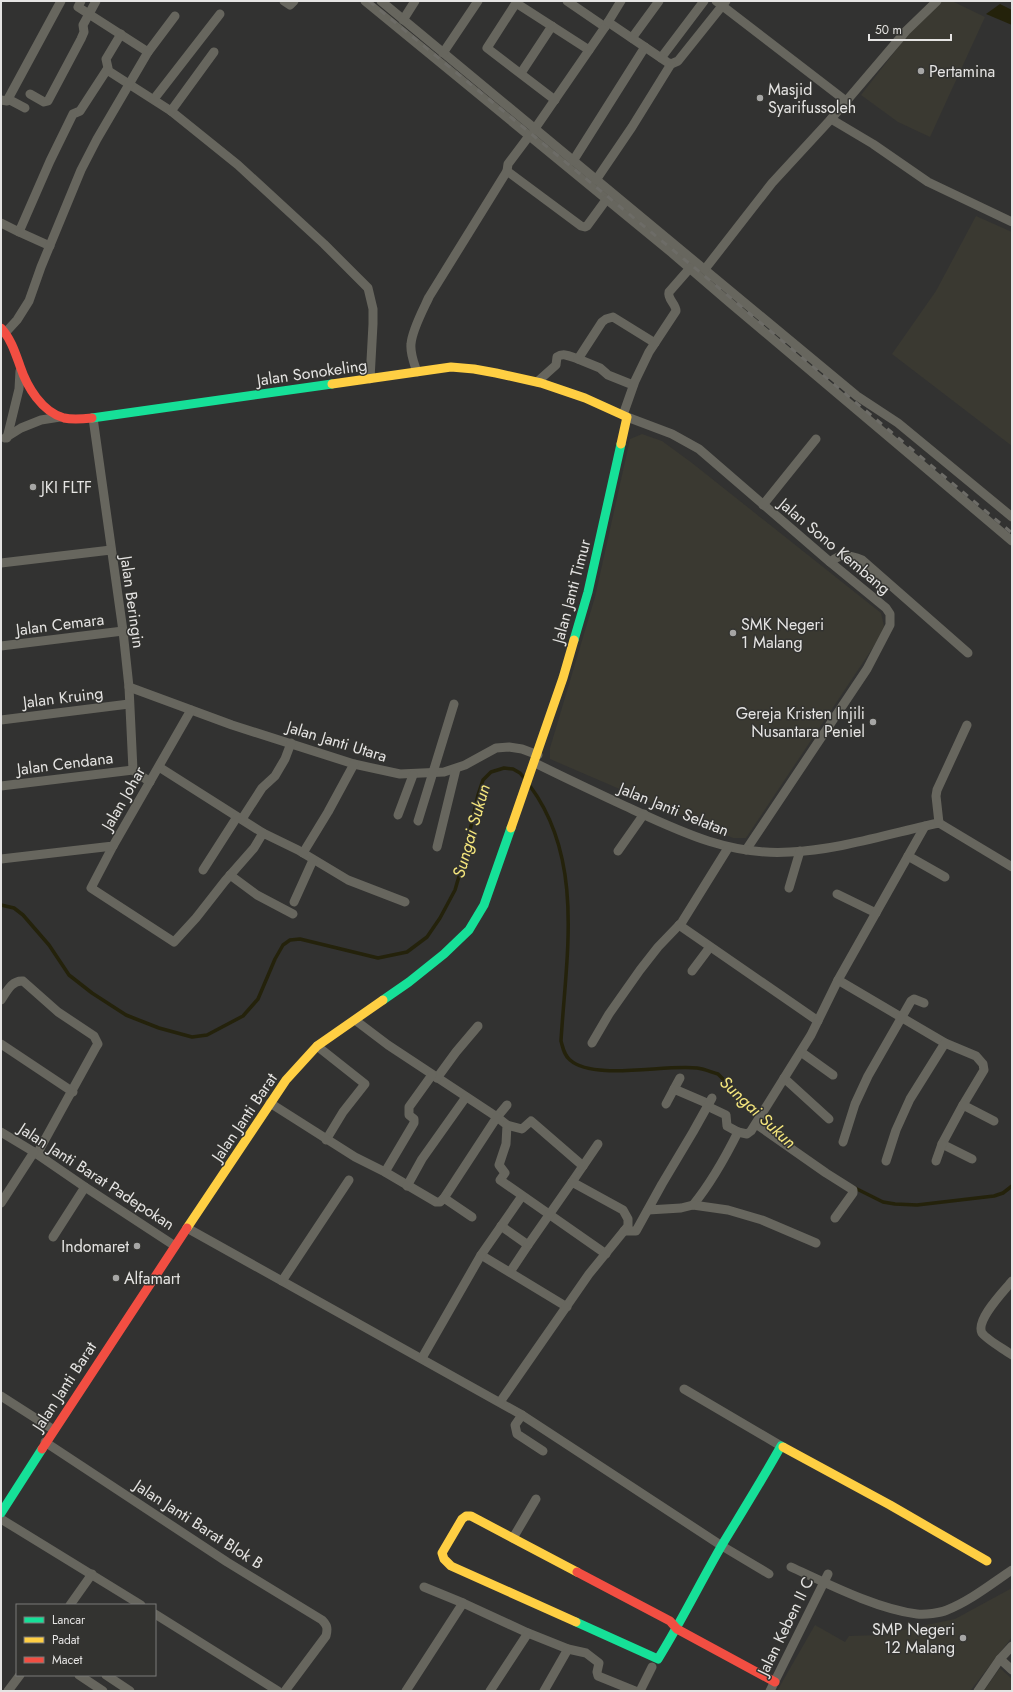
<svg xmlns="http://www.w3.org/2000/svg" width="1013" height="1692" font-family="Jost,sans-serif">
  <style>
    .built { fill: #3a3931 }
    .water { fill: #24220b }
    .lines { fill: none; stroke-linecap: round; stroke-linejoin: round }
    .stream { stroke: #24220b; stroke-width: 3.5 }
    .street { stroke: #67665e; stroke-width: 9 }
    .fast { stroke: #16e098; stroke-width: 9 }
    .slow { stroke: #ffcf43; stroke-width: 9 }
    .jam { stroke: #f24e42; stroke-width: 9 }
    .rail { stroke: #6d6c67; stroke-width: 3; stroke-dasharray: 7 7; stroke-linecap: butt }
    .poi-dot { fill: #a6a6a5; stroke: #333330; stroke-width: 1.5 }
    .labels { text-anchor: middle; stroke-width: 3; stroke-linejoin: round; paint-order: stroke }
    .poi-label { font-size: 16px; fill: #e5e4e3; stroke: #333330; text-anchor: start }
    .street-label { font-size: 16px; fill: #e5e4e3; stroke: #333330 }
    .water-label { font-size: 17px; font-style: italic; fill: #f6e77d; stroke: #333330 }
  </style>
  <rect width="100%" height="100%" fill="#323231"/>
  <!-- built -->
  <g class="built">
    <polygon points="942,1 952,1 985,17 930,137 898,122 861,95 910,32"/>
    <polygon points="976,216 1012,232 1012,446 892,354 936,291"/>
    <polygon points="642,434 662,441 692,463 881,613 884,626 878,640 746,838 733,838 550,759 550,748 595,597 630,439"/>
    <polygon points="1012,1588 1012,1637 970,1691 777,1691 815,1625 845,1642 849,1636 879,1635 955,1619"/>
    <polygon points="1000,1668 1012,1679 1012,1691 984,1691"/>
  </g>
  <!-- water -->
  <polygon class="water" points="1000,4 1012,10 1012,25 986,14"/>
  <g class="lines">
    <!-- stream -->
    <g class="stream">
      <path d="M530,786C585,860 566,956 561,1041C563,1048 564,1055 570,1060C594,1081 665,1064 697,1068C705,1069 711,1072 718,1074L771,1127L791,1143"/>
      <polyline points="1,905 14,908 23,915 49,945 69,975 92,993 126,1015 159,1028 192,1037 207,1035 243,1016 258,999 275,959 283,945 290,940 300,939 378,958 407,952 427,937 440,918 455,890 462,866 478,795 483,780 491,772 504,768 513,769 520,773 525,779"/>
      <polyline points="853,1187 883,1202 895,1204 917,1205 994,1196 1003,1193 1012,1186"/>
    </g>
    <!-- street -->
    <g class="street">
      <polyline points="81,1 78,7 148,52"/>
      <polyline points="284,1 290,5 294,1"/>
      <polyline points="365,1 672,253 729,302 1012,541"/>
      <polyline points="381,1 857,396 898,423 1012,517"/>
      <polyline points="567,1 605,27"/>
      <polyline points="716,1 846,101"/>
      <polyline points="403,20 415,1"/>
      <polyline points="632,38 659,1"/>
      <polyline points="443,53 478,1"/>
      <polyline points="661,58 704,1"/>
      <polyline points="671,64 678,61 726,1"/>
      <polyline points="107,70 171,111 238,165 324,244 368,288 373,309 373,324 370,379"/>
      <polyline points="521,73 552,26"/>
      <polyline points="30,94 44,102 48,101 81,39 84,32 83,25 96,1"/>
      <polyline points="8,99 25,108"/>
      <polyline points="154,99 220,14"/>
      <polyline points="1,100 7,101 8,99 61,1"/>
      <polyline points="555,100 487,48 516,3 589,50"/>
      <polyline points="171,111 214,52"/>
      <polyline points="831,119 873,144 928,182 1012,222"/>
      <polyline points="534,130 605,27 621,1"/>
      <polyline points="573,161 645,47"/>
      <polyline points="507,171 581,226 585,227 587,226 606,200"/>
      <polyline points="596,180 632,127 671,64 667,62 608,22"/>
      <polyline points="1,223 19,232 50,161 73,114 80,111 108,68 106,59 121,34"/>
      <polyline points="19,232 50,246"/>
      <polyline points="705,269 772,183 831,119 906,31 937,1"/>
      <polyline points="6,332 17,320 29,301 41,267 81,170 97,139 148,52 175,16"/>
      <path d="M417,372C414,363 410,354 411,344C412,330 423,310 429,297L507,171L508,164L529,136"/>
      <path d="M537,382L556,365L557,357C564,352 571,357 578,359"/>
      <polyline points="633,385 608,375 600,368 578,359 602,322 606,319 613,317 655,343"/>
      <path d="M623,415L635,381L649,352L676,311C676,304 667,299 669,292L690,268"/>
      <polyline points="627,417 672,434 699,449 830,562 886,608 890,614 890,625 867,669 746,850"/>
      <polyline points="93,418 123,631 129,687 133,770 150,782"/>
      <polyline points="5,438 21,428 41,420 60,417"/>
      <polyline points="7,438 19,389 20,371"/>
      <polyline points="763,505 816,439"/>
      <path d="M830,562C841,553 850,555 862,560L968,653"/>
      <polyline points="1,563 111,550"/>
      <polyline points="1,646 123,631"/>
      <polyline points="129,687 232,725 354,764 400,774 444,772 465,765 496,748 509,747 522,749 538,755"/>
      <polyline points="1,720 129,704"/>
      <path d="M535,763C565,778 595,792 625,806C679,831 729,856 790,852C840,850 890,833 939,823L1012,867"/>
      <polyline points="159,767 263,833"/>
      <polyline points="1,786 133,770"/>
      <polyline points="398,815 413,775"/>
      <polyline points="242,819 262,788 275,776 285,759 291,743"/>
      <polyline points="418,821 454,704"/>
      <polyline points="939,823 936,796 937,790 967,725"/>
      <polyline points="113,846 91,888 174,942 196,918 225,881 254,848 263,833 298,850 348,880 405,902"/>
      <polyline points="437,847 456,769"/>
      <polyline points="618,851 644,814"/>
      <polyline points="303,853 328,812 354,764"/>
      <polyline points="908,856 945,877"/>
      <polyline points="1,859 113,846 191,710"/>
      <polyline points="203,870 237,817"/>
      <polyline points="230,875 257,895 293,914"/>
      <polyline points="789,888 800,851"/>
      <polyline points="837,894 876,913"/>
      <polyline points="294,902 313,860"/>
      <polyline points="679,925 818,1021"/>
      <polyline points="692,971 710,947"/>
      <polyline points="838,980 945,1043 976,1056 983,1064 984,1070 963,1105 942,1144 972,1159"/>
      <path d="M1,1000C7,991 12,980 23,981L58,1012L94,1036L98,1044L96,1047L37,1154"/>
      <polyline points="355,1020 388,1045 497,1117 507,1105"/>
      <polyline points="592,1043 609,1014 640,970 658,947 682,922 728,848"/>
      <polyline points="1,1044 73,1092"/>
      <polyline points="317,1046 365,1084 343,1112 326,1140"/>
      <polyline points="801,1052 833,1075"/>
      <polyline points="437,1078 456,1052 478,1026"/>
      <polyline points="784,1078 829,1119"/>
      <polyline points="674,1089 680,1078"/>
      <polyline points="270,1103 355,1157 385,1172 436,1202 440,1202 444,1198 497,1117 507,1125 506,1144 499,1165 505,1173 500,1180 606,1254"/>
      <polyline points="666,1104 674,1089 709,1104"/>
      <polyline points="963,1105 994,1121"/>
      <polyline points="707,1106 726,1115 727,1126 738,1132"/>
      <polyline points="756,1124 826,1173 853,1190 853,1193 835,1218"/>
      <polyline points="507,1125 522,1129 531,1121 583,1166 572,1182"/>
      <polyline points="1,1132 34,1152 85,1187 175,1246"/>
      <polyline points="843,1142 855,1104 868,1076 911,1001 914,999 924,1003"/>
      <polyline points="886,1161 896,1130 910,1099 945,1043"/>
      <polyline points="936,1161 942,1144"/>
      <polyline points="583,1166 598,1144"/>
      <polyline points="385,1172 414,1123 414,1119 409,1115 409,1107 432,1075"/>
      <polyline points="407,1186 422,1159 466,1097"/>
      <polyline points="444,1198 472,1217"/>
      <polyline points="1,1203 34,1152"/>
      <path d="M693,1205C711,1183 725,1158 738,1132L747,1134L751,1131L811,1035L838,980L925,826"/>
      <polyline points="648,1210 681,1208 693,1205 728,1210 762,1220 816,1243"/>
      <polyline points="501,1226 528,1245 510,1272"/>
      <polyline points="187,1228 522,1415 722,1546 769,1574"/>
      <polyline points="624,1231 636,1231 662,1184 693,1132 712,1098"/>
      <polyline points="53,1237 85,1187"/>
      <polyline points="481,1255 567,1307"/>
      <polyline points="282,1281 349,1180"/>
      <path d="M1012,1281C1004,1291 975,1320 982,1333C987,1340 1004,1349 1012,1355"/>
      <polyline points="422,1358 481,1255 522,1196"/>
      <polyline points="684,1389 781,1446"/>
      <polyline points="1,1396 54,1430"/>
      <polyline points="500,1402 589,1274 628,1226 628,1219 623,1210 572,1182 528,1245"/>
      <polyline points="522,1415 515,1425 517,1434 543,1451"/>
      <path d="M45,1442L227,1562L322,1620C327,1625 328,1628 326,1636L285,1691"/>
      <polyline points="1,1519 141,1605"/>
      <polyline points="513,1538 536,1499"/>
      <path d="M791,1567C828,1584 877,1609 917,1614C925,1615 940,1613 947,1610C970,1601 991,1584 1012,1570"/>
      <polyline points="424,1587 463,1603 528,1633 568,1649 586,1653 599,1663 597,1672 598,1676 635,1691"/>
      <polyline points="70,1605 92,1574"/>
      <polyline points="155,1614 278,1691"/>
      <polyline points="1000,1659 1012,1670"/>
      <polyline points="79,1675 103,1691"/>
      <polyline points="106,1675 130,1691"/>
      <polyline points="8,1691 20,1675"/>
      <polyline points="406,1691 463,1603"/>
      <polyline points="490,1691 528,1633"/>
      <polyline points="544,1691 568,1649"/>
      <polyline points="640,1691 652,1667"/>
      <polyline points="770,1691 828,1574"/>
      <polyline points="978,1691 1000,1659 1012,1646"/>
    </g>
    <!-- fast -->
    <g class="fast">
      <polyline points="92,418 332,384"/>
      <polyline points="574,640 588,592 621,444"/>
      <polyline points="383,1000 409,982 444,954 469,930 484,905 511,828"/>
      <polyline points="1,1513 42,1449"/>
      <path d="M576,1622L658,1659C681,1622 700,1583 722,1545C742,1512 762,1480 781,1446L783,1447"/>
    </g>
    <!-- slow -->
    <g class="slow">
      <polyline points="332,384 451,367 474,369 496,373 541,383 585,398 627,417 621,444"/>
      <polyline points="511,828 563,678 574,640"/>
      <polyline points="187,1228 286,1080 317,1046 383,1000"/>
      <polyline points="783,1447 890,1505 987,1561"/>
      <polyline points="576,1622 451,1566 444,1559 442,1553 462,1519 466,1516 471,1516 577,1572"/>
    </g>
    <!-- jam -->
    <g class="jam">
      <path d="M1,328C11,339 15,352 20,366C27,387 42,412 64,418C73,420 83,419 92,418"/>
      <polyline points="42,1449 187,1228"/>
      <polyline points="577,1572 670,1621 677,1629 775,1682"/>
    </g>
    <!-- rail -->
    <polyline class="rail" points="369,1 701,273 1012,533"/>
  </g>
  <!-- markers -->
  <g class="poi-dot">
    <circle cx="921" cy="71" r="4"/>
    <circle cx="760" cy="98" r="4"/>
    <circle cx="33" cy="487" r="4"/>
    <circle cx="733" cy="633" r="4"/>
    <circle cx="873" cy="722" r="4"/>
    <circle cx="137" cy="1246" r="4"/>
    <circle cx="116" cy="1278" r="4"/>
    <circle cx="963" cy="1638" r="4"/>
  </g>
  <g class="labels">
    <!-- poi labels -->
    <g class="poi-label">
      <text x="929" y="77">Pertamina</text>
      <text x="768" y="95">Masjid<tspan x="768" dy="18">Syarifussoleh</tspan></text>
      <text x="41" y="493">JKI FLTF</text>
      <text x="741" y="630">SMK Negeri<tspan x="741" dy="18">1 Malang</tspan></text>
      <text x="865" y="719" text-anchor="end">Gereja Kristen Injili<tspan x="865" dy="18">Nusantara Peniel</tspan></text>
      <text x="129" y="1252" text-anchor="end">Indomaret</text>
      <text x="124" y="1284">Alfamart</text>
      <text x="955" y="1635" text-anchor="end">SMP Negeri<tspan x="955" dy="18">12 Malang</tspan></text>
    </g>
    <!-- street labels -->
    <g class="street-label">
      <text transform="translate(312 372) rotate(-8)" y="6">Jalan Sonokeling</text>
      <text transform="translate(835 546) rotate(40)" y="6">Jalan Sono Kembang</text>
      <text transform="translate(571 591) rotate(-75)" y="6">Jalan Janti Timur</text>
      <text transform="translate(133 602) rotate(82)" y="6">Jalan Beringin</text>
      <text transform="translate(60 624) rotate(-7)" y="6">Jalan Cemara</text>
      <text transform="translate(63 697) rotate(-7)" y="6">Jalan Kruing</text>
      <text transform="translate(337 741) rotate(17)" y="6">Jalan Janti Utara</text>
      <text transform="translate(65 763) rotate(-7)" y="6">Jalan Cendana</text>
      <text transform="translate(123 798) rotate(-60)" y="6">Jalan Johar</text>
      <text transform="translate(674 809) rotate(22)" y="6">Jalan Janti Selatan</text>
      <text transform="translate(244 1117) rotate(-56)" y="6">Jalan Janti Barat</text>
      <text transform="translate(97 1176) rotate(33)" y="6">Jalan Janti Barat Padepokan</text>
      <text transform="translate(64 1386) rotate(-57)" y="6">Jalan Janti Barat</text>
      <text transform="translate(199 1524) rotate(33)" y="6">Jalan Janti Barat Blok B</text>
      <text transform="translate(785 1626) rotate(-64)" y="6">Jalan Keben II C</text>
    </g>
    <!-- water labels -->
    <g class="water-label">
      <text transform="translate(471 831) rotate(-74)" y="6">Sungai Sukun</text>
      <text transform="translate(758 1112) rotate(43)" y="6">Sungai Sukun</text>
    </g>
  </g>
  <!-- border -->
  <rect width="1013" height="1692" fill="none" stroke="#e5e4e3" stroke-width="4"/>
  <!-- legend -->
  <rect x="16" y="1604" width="140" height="72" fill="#333330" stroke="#7a7a78"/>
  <rect x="24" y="1617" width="20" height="6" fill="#16e098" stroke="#7a7a78"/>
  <text x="52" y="1624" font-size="12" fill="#e5e4e3">Lancar</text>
  <rect x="24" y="1637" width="20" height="6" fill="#ffcf43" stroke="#7a7a78"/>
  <text x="52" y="1644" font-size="12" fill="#e5e4e3">Padat</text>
  <rect x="24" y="1657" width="20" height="6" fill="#f24e42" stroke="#7a7a78"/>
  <text x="52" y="1664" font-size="12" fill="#e5e4e3">Macet</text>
  <!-- scale -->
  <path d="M869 34v6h82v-6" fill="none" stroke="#e5e4e3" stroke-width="2"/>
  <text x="875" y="34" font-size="12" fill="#e5e4e3" stroke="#333330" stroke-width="3" paint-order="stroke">50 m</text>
</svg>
